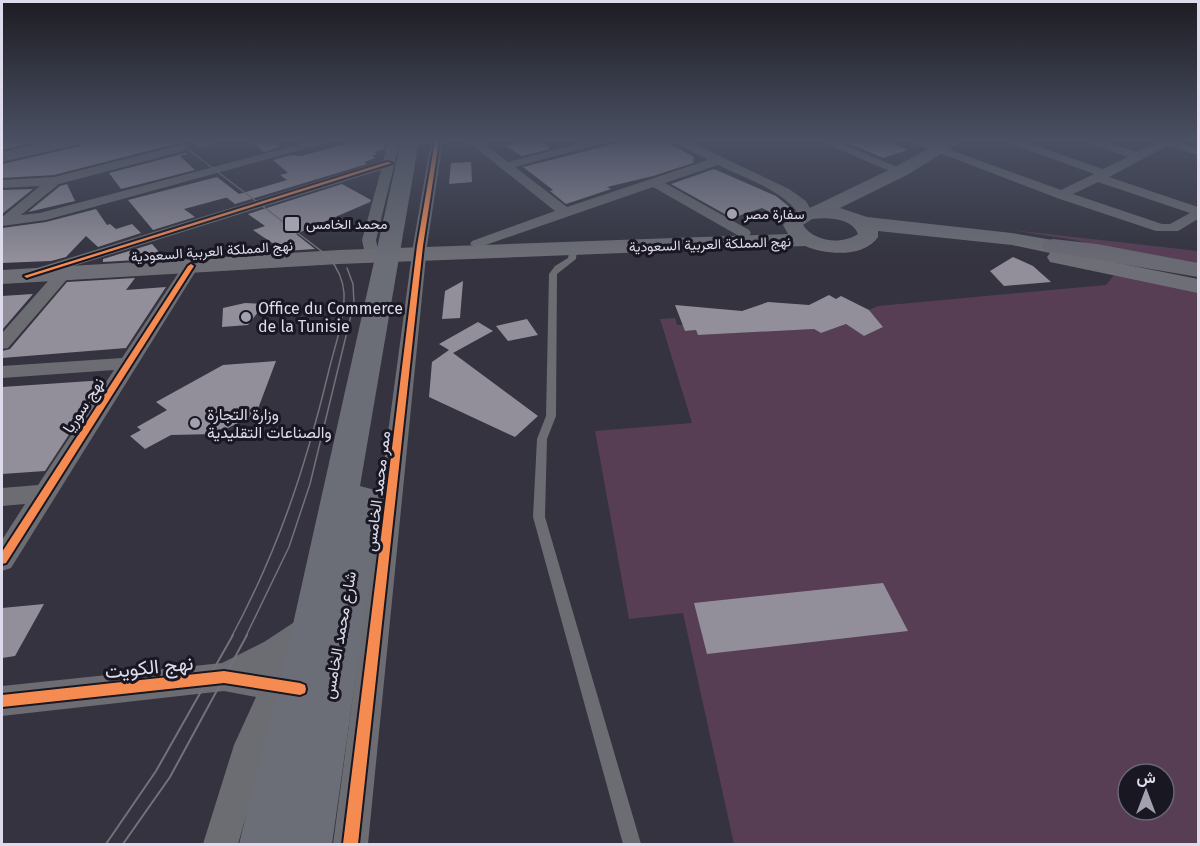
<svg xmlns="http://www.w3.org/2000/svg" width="1200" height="846" font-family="'Fira Sans',Vazirmatn,sans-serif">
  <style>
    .green { fill: #573e55; fill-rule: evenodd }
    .building { fill: #928f9a }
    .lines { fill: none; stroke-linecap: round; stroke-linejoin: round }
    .lane { fill: #6b6d72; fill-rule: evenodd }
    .street { fill: #6b6d72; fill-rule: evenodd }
    .secondary { fill: #6e6f76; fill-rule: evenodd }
    .primary { fill: #6b6e76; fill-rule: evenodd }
    .highway { fill: #6a6a74; fill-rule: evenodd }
    .tram-far1 { stroke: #727278; stroke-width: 1.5 }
    .tram { stroke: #727278; stroke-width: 2 }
    .cycleway-casing { stroke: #191722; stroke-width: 4 }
    .cycleway { fill: #f68b52; fill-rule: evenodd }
    .poi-dot { fill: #a2a1af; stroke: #191722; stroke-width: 2 }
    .labels { text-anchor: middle; stroke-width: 6; stroke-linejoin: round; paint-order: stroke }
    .far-poi-label { font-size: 14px; fill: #dedcec; stroke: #191722; text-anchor: start }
    .far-street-label { font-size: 14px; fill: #dedcec; stroke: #191722 }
    .poi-label { font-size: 16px; fill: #dedcec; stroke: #191722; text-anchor: start }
    .street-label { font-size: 16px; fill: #dedcec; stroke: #191722 }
    .near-street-label { font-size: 20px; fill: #dedcec; stroke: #191722 }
  </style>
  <rect width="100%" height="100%" fill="#34333f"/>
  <!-- green -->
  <g class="green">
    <polygon points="1012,230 1198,251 1198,271 1075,240"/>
    <path d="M1114,275L1198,291V844H734L683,613L629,619L595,431L692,423L660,319L675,318L677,325H683L685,331L696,330L698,335L814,329L821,333L846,324L864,336L883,327L869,310L878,306L1106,285ZM1128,774H1164V810H1128Z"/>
  </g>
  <!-- building -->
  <g class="building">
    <polygon points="2,141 39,141 2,150"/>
    <polygon points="84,141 172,141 175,144 54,175 2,178 2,164 81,146"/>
    <polygon points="252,141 271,141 280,147 264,152"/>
    <polygon points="355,141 386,141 384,149 374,152 377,154 372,156 376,158 364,162 367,164 235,204 226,197 236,195 184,209 195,217 153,230 128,200 217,177 239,194 287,180 280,175 288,173 273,160 291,155 301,156"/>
    <polygon points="525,141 542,141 550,149 522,156 505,146"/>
    <polygon points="626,141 660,141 670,144 694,157 693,163 653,176 607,187 611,189 566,204 550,191 553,190 523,167"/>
    <polygon points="843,141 885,141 908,150 883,158"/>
    <polygon points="186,153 188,154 180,156 195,170 121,189 109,173"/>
    <polygon points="471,162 472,182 449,184 451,163"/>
    <polygon points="714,169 776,196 792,209 776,215 762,208 732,218 671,184"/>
    <polygon points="67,184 75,201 28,212 60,186"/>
    <polygon points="342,184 371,200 370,202 296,234 315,249 284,251 253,230 265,226 248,214"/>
    <polygon points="33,189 2,214 2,190"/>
    <polygon points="96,209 107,225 110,224 116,229 132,224 141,233 98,247 86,236 66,257 51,261 2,263 2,228 46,222"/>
    <polygon points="152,244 159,252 152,259 103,262 103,259"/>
    <polygon points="1013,257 1033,266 1051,282 1004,286 990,271"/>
    <polygon points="135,278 126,290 166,287 126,348 2,358 2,351 10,349 67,282"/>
    <polygon points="463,281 460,318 442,319 445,291"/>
    <polygon points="33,294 2,330 2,296"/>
    <polygon points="829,295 836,299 841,296 869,310 883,327 864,336 846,324 821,333 814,329 698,335 696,330 685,331 675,305 742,311 768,302 809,305"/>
    <polygon points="245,303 264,304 248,325 222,327 223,308"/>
    <polygon points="527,319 538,335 508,341 496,326"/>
    <polygon points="478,322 493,331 453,353 538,416 515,437 429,397 432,362 449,350 439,344"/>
    <polygon points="276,361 256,414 216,434 171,435 145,449 130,436 141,430 137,427 167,410 156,402 223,365"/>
    <polygon points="105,380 45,471 2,474 2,387"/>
    <polygon points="883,583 908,631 707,654 694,603"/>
    <polygon points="44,604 15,656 2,658 2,608"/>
  </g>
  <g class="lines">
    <!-- lane -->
    <polygon class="lane" points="570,248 577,250 576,259 557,274 556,416 547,439 545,517 641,844 623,844 533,517 537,439 546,416 549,274 555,266 568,258"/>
    <!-- street -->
    <g class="street">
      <polygon points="202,141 222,141 205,147 197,147 197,143"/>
      <polygon points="312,141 333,141 46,220 2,226 2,217 40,186 2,188 2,180 54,177 180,145 186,149 184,151 59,184 21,215 40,213"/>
      <polygon points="388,141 400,141 376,240 379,256 376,259 366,259 362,240 381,170 64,269 71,274 69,277 8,348 2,349 2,333 56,272 27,281 19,276 21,273 383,161"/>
      <polygon points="431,141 443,141 427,246 368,844 333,844 413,246"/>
      <path d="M467,141H481L508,162L589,141H610L515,167L567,207L708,160L672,141H688L789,189L806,201L813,214L806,218L801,217C784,190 746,179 718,165L665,183L749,230L751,233L749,236H739L653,187L477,248L470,244L472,241L555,211Z"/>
      <polygon points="819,141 836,141 907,171 901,175 897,174"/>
      <path d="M908,141H926L1061,190L1094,174L1004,141H1022L1103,169L1128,157L1083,141H1102L1137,152C1165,138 1168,139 1198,148V155L1167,146L1109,177L1198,207V219L1178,231H1156L1057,198ZM1098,182L1190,213L1170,224H1162L1073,194Z"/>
      <polygon points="191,261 199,266 11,568 2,571 2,540 25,504 2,506 2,488 38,485 114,370 2,378 2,366 122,358 185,263"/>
      <polygon points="312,613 322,617 326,626 322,635 284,662 292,665 296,674 311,679 315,689 311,699 300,704 285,701 266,747 238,844 203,844 234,745 256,697 224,691 2,716 2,686 222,663 264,642 302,617"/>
    </g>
    <!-- secondary -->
    <g class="secondary">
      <polygon points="50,141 82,141 80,144 2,162 2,152"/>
      <path d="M942,141H962L907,175L840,208L867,217L1012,233L1081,245L1089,247L1092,252L1088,257L1198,279V293L1050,262L1047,257L1050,253L1012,245L878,231V237C864,258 826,255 805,246L339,264L2,284V270L339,250L788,234L783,225L796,211L812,207L895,167ZM812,219C828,217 852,218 858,234C842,245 814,242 803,225Z"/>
    </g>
    <!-- primary -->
    <polygon class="primary" points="401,141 419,141 360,486 375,490 381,500 332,844 239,844 293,624"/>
    <!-- highway -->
    <polygon class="highway" points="1053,239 1097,244 1198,263 1198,277 1045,251 1041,246 1045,241"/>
    <!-- tram-far1 -->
    <g class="tram-far1">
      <path d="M177,141L328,256C337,267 343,278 344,293C345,320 334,348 328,374C305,469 278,550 232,636"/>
      <polyline points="246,636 289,547 310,484 354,303 353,284 347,268"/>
    </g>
    <!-- tram -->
    <g class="tram">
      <polyline points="106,844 156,771 233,635"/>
      <polyline points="123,844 170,777 247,635"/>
    </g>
    <defs>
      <g id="cycleway">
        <polygon points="435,141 439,141 423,246 358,844 343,844 417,246"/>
        <polygon points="387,162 392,163 29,277 27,278 24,276"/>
        <polygon points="191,264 194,266 6,563 2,564 2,552 188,266"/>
        <polygon points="224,671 300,683 305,685 306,689 305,693 300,695 224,683 2,707 2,695"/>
      </g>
    </defs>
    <!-- cycleway casing -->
    <use href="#cycleway" class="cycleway-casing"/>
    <!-- cycleway -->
    <use href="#cycleway" class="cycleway"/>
  </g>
  <!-- sky -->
  <linearGradient id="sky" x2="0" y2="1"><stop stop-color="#1d1c23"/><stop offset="0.54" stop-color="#4a5063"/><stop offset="1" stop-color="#4a5063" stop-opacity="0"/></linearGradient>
  <rect width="1200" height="260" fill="url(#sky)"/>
  <!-- markers -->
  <g class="poi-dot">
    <circle cx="732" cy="214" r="6"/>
    <rect x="284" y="216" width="16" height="16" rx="3"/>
    <circle cx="246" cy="317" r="6"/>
    <circle cx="195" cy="423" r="6"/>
  </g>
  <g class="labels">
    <!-- far-poi labels -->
    <g class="far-poi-label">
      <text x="744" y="219">سفارة مصر</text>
      <text x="306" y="229">محمد الخامس</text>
    </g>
    <!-- far-street labels -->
    <g class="far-street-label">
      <text transform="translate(710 244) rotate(-2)" y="5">نهج المملكة العربية السعودية</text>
      <text transform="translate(212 251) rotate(-4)" y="5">نهج المملكة العربية السعودية</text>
    </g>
    <!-- poi labels -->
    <g class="poi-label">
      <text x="258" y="314">Office du Commerce<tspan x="258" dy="18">de la Tunisie</tspan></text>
      <text x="207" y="420">وزارة التجارة<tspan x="207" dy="18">والصناعات التقليدية</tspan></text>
    </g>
    <!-- street labels -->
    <g class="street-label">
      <text transform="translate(83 405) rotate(-57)" y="6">نهج سوريا</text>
      <text transform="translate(377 491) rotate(-83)" y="6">ممر محمد الخامس</text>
      <text transform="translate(339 635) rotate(-80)" y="6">شارع محمد الخامس</text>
    </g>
    <!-- near-street labels -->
    <g class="near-street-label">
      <text transform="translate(149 667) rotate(-6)" y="7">نهج الكويت</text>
    </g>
  </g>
  <!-- border -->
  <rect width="1200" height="846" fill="none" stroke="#dedcec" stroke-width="6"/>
  <!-- north arrow -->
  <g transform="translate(1146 792)"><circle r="28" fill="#191722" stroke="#686673" stroke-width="1.5"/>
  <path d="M0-4.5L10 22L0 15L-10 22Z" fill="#a2a1af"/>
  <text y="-9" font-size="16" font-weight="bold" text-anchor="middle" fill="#dedcec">ش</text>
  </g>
</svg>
